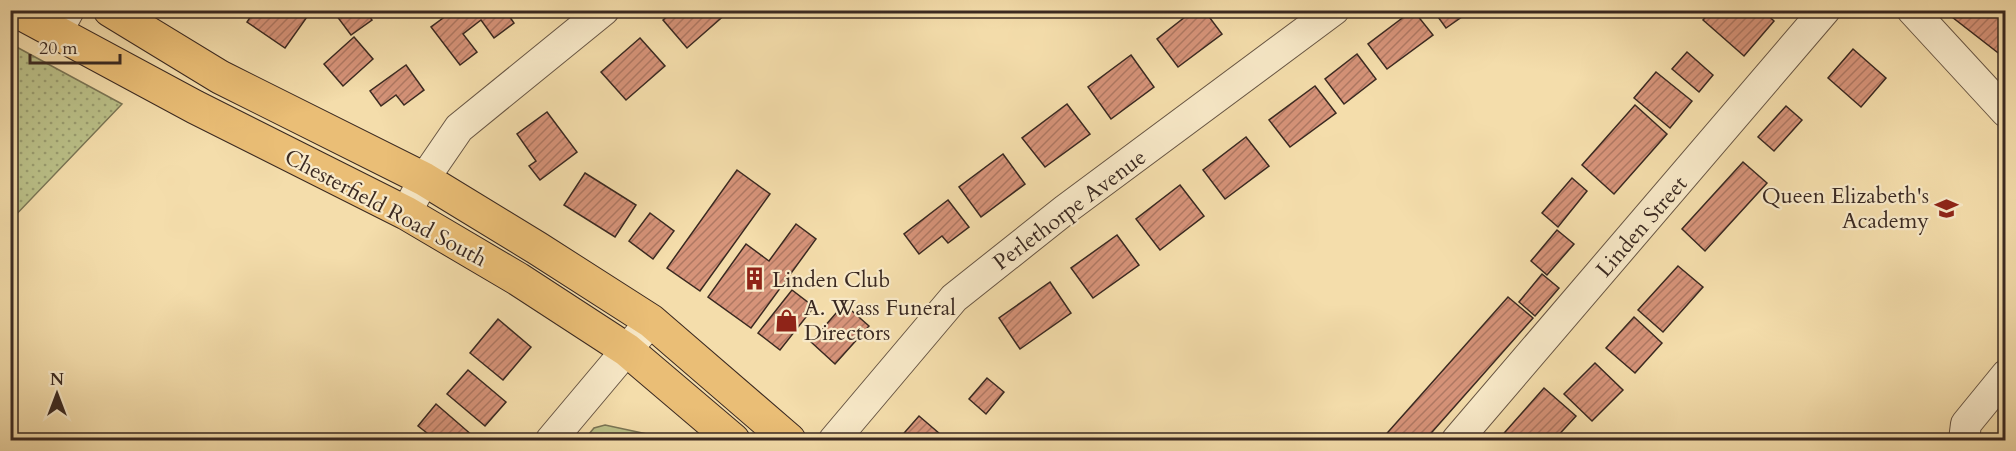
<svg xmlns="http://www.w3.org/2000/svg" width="2016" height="451" font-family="Cardo,serif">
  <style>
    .grass { fill: #bbc189; stroke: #7a7555; stroke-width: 1.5 }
    .garden { fill: url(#garden-dots); stroke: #7a7555; stroke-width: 1.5 }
    .building { fill: url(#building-hatch); stroke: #3a2921; stroke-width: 1.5 }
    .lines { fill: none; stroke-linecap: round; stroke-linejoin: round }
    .minor-casing { stroke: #685644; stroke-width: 32 }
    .major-casing { stroke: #3a2921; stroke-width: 35 }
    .minor { stroke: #f8e9c8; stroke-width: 30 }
    .major { stroke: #eabe76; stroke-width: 33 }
    .labels { text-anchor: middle; stroke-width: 4.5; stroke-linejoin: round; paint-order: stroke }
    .poi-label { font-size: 22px; fill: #3a2921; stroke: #f8e9c8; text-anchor: start }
    .street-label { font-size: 22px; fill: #3a2921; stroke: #f8e9c8 }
  </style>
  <defs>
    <pattern id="garden-dots" width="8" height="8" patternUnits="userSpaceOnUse" patternTransform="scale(1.5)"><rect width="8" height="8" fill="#bbc189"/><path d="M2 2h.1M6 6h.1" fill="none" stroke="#999d70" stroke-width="1.8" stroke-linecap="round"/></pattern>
    <pattern id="building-hatch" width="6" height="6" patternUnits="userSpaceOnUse" patternTransform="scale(1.5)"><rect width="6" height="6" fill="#d69379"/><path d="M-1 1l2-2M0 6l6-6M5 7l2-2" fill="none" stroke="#af7863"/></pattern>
  </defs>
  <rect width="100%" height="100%" fill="#f4ddab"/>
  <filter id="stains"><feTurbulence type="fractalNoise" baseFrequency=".00333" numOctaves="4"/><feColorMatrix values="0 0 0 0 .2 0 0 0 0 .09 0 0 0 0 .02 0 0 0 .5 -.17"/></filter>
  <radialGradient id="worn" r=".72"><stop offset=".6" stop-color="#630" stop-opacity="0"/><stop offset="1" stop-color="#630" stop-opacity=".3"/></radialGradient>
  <!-- grass -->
  <polygon class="grass" points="605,425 675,440 584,440 594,428"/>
  <!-- garden -->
  <polygon class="garden" points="11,44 122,104 11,220"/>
  <!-- building -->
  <g class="building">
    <polygon points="255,10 298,10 307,17 285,48 247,22"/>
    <polygon points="343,10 365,10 372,20 351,35 336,15"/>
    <polygon points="454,10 505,10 514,23 494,38 481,20 463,34 477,52 460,65 431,27"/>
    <polygon points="675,10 727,10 728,12 687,48 663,20"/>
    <polygon points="1194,10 1204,10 1222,34 1178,67 1157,39"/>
    <polygon points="1413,10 1433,35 1387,69 1368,44"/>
    <polygon points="1433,10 1464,10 1466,14 1446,28"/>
    <polygon points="1712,10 1762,10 1774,21 1744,56 1703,20"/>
    <polygon points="1943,10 2006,10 2006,59"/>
    <polygon points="354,37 373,59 343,86 324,64"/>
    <polygon points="640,38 665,66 626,100 601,72"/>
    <polygon points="1853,49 1886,78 1861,107 1828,78"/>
    <polygon points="1687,52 1713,75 1699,92 1672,69"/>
    <polygon points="1357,54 1376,79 1344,104 1325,79"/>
    <polygon points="1131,55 1154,87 1111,119 1088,87"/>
    <polygon points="406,65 424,90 404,105 396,95 381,106 370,91"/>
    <polygon points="1656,72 1692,101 1670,128 1634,98"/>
    <polygon points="1315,86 1336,113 1290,147 1269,120"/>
    <polygon points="1067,104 1090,134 1045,167 1022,138"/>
    <polygon points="1635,105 1667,134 1614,194 1582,165"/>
    <polygon points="1786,106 1802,120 1774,151 1758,137"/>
    <polygon points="547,112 577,152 540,180 529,166 536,161 517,134"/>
    <polygon points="1246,137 1269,166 1225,199 1203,170"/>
    <polygon points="1003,154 1025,184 981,217 959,187"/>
    <polygon points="1743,162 1767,183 1705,251 1682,229"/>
    <polygon points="737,170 770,194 700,291 667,268"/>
    <polygon points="585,173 636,205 615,237 564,205"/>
    <polygon points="1572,178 1587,191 1558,227 1542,213"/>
    <polygon points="1180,185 1204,216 1160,250 1136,219"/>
    <polygon points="948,200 969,227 948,243 942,236 919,254 904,234"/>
    <polygon points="650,213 674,231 653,259 629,241"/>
    <polygon points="796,224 816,239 751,328 708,297 746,244 769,261"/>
    <polygon points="1557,230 1574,244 1547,275 1531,261"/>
    <polygon points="1117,235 1139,265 1093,298 1071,268"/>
    <polygon points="1678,266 1703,287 1663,332 1638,310"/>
    <polygon points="1542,274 1559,288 1535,316 1519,302"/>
    <polygon points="1050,282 1071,313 1020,349 999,318"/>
    <polygon points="792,290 814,307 780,350 758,333"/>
    <polygon points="1508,297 1533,318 1425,440 1381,440"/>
    <polygon points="844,304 869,326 835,364 811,342"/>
    <polygon points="1634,317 1662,343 1635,373 1606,348"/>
    <polygon points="498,319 531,347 503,380 470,353"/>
    <polygon points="1595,363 1623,390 1592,421 1564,394"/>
    <polygon points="468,370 506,402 485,426 447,394"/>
    <polygon points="987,378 1004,392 986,414 969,399"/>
    <polygon points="1544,388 1576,416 1554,440 1498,440"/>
    <polygon points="436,404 473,436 470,440 436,440 418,426"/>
    <polygon points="919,416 947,440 898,440"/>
  </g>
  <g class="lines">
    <defs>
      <g id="minor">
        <polyline points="1912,10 2006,112"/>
        <polyline points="57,32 69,10"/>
        <polyline points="406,213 424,179 459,128 604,10"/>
        <polyline points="551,440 651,321"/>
        <polyline points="834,440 954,298 1066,209 1334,10"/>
        <polyline points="1457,440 1825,10"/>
        <polyline points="1964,440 1966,424 2006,375"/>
      </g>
      <g id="major">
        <polyline points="15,10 195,107 406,213 518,279 627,350 733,440"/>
        <polyline points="110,10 220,77 424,179 537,248 651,321 789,440"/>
      </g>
    </defs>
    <!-- minor casing -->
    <use href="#minor" class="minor-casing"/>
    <!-- major casing -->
    <use href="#major" class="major-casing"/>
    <!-- minor -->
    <use href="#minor" class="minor"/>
    <!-- major -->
    <use href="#major" class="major"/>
  </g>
  <!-- icons -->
  <defs>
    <symbol id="school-bare" viewBox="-9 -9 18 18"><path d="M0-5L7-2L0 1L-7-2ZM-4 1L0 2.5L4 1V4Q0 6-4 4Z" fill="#8f2418" stroke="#f8e9c8" stroke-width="2.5" paint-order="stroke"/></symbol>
    <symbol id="building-bare" viewBox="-9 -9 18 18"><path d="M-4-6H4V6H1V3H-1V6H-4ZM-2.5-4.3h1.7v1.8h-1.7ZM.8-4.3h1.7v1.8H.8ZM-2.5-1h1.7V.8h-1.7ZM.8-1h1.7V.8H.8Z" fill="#8f2418" stroke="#f8e9c8" stroke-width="2.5" paint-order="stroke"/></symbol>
    <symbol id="shop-bare" viewBox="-9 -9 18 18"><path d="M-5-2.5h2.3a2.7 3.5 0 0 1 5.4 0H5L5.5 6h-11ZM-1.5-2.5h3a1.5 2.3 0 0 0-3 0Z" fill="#8f2418" stroke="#f8e9c8" stroke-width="2.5" paint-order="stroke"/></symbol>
  </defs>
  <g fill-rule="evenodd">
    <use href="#school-bare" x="1930" y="192" width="33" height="33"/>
    <use href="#building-bare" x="738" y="262" width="33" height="33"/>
    <use href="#shop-bare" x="770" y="304" width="33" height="33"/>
  </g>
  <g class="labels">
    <!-- poi labels -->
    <g class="poi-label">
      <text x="1929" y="203" text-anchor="end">Queen Elizabeth's<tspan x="1929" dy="25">Academy</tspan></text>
      <text x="772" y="287">Linden Club</text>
      <text x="804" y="315">A. Wass Funeral<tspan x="804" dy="25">Directors</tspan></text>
    </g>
    <!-- street labels -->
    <g class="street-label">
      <text transform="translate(386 207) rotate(28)" y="8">Chesterfield Road South</text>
      <text transform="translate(1069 209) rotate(-37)" y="8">Perlethorpe Avenue</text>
      <text transform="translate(1641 226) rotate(-49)" y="8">Linden Street</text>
    </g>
  </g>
  <!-- margin -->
  <rect width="2016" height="451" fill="none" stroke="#f4ddab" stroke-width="36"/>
  <rect x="12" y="12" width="1992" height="427" fill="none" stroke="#3a2921" stroke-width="3"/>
  <rect x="18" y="18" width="1980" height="415" fill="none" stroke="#3a2921" stroke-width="1.5"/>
  <!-- north arrow -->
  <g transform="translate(57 394)" stroke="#f8e9c8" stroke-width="4.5" paint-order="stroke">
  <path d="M0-4.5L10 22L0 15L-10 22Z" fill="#3a2921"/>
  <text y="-9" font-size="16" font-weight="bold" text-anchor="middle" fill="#3a2921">N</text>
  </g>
  <!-- scale -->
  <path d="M30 54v9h90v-9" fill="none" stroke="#3a2921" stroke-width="3"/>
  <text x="39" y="54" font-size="18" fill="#3a2921" stroke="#f8e9c8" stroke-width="4.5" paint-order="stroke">20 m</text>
  <rect width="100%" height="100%" filter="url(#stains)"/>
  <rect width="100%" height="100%" fill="url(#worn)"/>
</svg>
